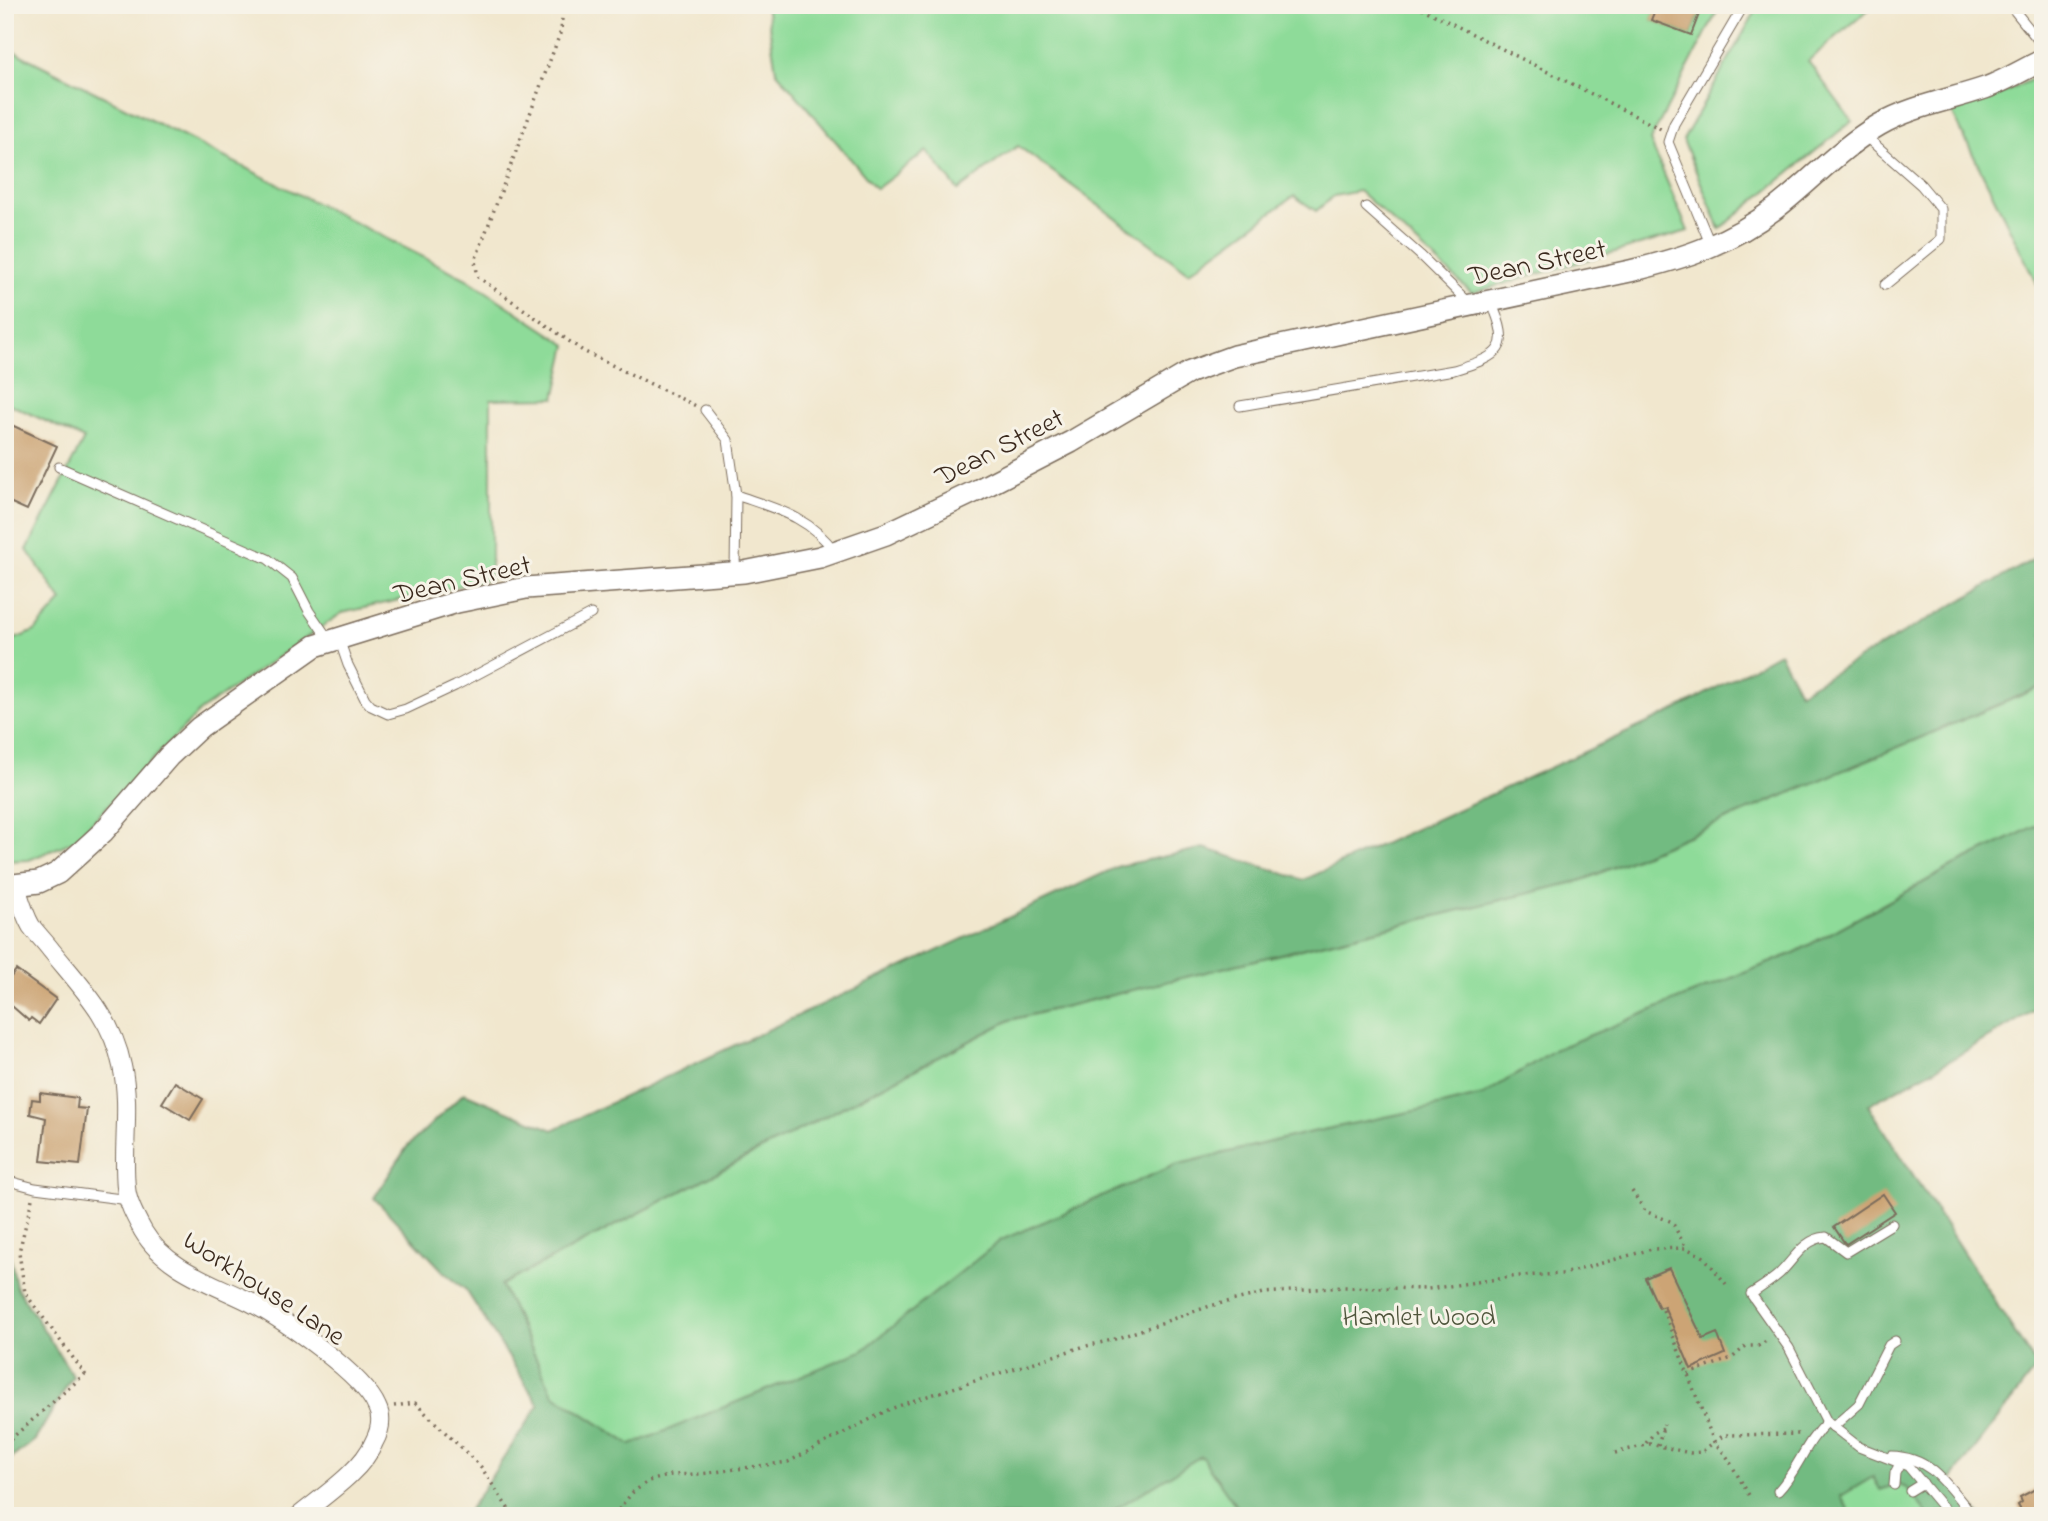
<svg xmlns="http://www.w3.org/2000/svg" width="2048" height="1521" font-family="'Indie Flower',sans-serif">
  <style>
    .green { fill: #8edb99; stroke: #64825c; stroke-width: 2 }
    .forest { fill: #72bb81; stroke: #567250; stroke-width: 2 }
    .building { fill: #cca475 }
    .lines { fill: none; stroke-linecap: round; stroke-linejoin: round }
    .service-casing { stroke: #7b6c5c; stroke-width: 11 }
    .minor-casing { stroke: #7b6c5c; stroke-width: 20 }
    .tertiary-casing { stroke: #7b6c5c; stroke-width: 24 }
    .path { stroke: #7b6c5c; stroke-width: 3.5; stroke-dasharray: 2 5; stroke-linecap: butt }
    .service { stroke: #fff; stroke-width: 9 }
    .minor { stroke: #fff; stroke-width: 18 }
    .tertiary { stroke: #fff; stroke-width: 21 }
    .labels { text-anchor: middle; stroke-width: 6; stroke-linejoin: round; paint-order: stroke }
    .street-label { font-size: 28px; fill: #3b2a1e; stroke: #f7f3e8 }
    .park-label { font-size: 28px; fill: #50563d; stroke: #f7f3e8 }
  </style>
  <rect width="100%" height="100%" fill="#f7f3e8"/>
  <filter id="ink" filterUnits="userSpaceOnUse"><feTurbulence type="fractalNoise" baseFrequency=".0143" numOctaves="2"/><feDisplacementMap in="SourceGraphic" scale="14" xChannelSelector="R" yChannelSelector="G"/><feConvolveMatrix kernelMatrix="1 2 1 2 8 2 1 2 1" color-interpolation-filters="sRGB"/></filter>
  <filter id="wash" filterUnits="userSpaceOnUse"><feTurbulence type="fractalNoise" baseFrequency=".00686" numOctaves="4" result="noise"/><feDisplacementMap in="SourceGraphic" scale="28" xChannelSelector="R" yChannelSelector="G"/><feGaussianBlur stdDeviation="1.57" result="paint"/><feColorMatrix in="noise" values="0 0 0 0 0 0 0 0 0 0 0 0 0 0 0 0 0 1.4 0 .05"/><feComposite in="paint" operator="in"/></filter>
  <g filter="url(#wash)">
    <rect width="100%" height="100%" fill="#f1e7ce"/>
    <!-- green -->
    <g class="green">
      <polygon points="766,5 1657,5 1652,20 1691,35 1699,14 1677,5 1701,5 1717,12 1650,141 1688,231 1472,293 1359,191 1334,196 1316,211 1294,196 1189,272 1018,146 958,190 927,151 876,189 776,71"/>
      <polygon points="1759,5 1874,5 1808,61 1852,121 1720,229 1683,140"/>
      <polygon points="5,47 467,279 567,345 555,398 491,399 491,579 342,613 200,711 74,841 29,860 5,861 5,643 35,631 62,601 27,550 84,439 5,402"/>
      <polygon points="2043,74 2043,296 1952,112 2005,92"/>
      <polygon points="2043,686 2043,1005 1935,1069 1868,1105 2037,1367 1950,1481 1981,1516 608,1516 631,1445 553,1394 501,1285 1010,1020 1583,880"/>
    </g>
    <!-- forest -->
    <g class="forest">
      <polygon points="2043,554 2043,686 1583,880 1010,1020 501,1285 553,1394 631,1445 862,1351 1001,1240 1175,1165 1307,1133 1429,1108 1483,1095 1556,1049 1796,952 1957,864 2043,822 2043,1005 1935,1069 1868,1105 2037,1367 1950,1481 1981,1516 1929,1516 1907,1488 1897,1484 1880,1490 1873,1477 1841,1496 1852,1516 1243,1516 1201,1456 1104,1516 465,1516 539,1405 466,1290 444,1272 374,1198 407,1147 464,1093 553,1130 1119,866 1204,848 1304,880 1676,710 1779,653 1800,692"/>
      <polygon points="5,1227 16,1286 73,1376 35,1440 5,1463"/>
    </g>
    <g id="blocks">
      <!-- building -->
      <g class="building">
        <polygon points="1657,5 1677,5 1699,14 1691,35 1651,20"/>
        <polygon points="5,422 57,446 27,510 5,500"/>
        <polygon points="16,970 56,999 39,1024 31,1018 29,1021 5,1000 5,985"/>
        <polygon points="175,1082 203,1099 190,1120 162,1103"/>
        <polygon points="40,1093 78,1098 77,1108 87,1109 80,1165 41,1161 46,1118 30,1114 32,1099 40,1100"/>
        <polygon points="1883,1194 1895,1212 1846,1244 1844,1242 1834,1227"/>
        <polygon points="1669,1268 1703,1339 1717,1333 1725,1354 1691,1369 1664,1306 1659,1308 1645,1278"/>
        <polygon points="2043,1485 2043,1516 2024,1516 2018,1505 2022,1502 2020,1497"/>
      </g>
    </g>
  </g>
  <g filter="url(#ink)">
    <use href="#blocks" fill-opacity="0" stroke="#7b6c5c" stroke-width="2"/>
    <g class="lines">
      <defs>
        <g id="service">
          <polyline points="2010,5 2043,46"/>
          <polyline points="1864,135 1921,185 1941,209 1941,239 1885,285"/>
          <polyline points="1366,207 1420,255 1470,304"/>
          <polyline points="1711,246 1668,142 1674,124 1744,5"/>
          <path d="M1240,406L1454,370C1500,356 1513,350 1491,302"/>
          <polyline points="705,410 728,440 736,495 735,573"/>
          <polyline points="59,467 268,559 292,578 309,611 329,640"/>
          <path d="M736,495C776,509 809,516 835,552"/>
          <polyline points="339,639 348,665 365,699 371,706 388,714 406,709 455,686 591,614"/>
          <polyline points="5,1180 35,1188 129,1200"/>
          <path d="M1892,1224L1846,1252L1826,1237C1803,1239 1794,1260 1779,1274C1770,1282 1760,1288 1751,1294L1789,1348L1827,1422L1859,1447L1908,1466L1950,1516"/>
          <polyline points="1833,1427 1859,1404 1889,1345 1895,1341"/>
          <path d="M1891,1456C1933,1457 1948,1487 1973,1516"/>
          <polyline points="1894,1485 1895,1473 1902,1460"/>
          <path d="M1778,1491C1798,1470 1805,1442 1827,1422"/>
          <polyline points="1910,1491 1923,1483"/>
        </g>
        <path id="minor" d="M16,886C20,899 24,914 31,926C37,934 45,942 51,950C82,988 112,1017 122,1066C131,1106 122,1147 126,1187C127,1202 136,1218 143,1231C166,1270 215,1284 252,1303C284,1320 364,1375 377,1407C383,1419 380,1431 374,1442C363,1470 322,1497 299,1516"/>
        <path id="tertiary" d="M5,886L39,882L58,873L103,832L169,756L200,727L315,646L457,602L526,588L744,572L820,557L886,534L978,490L1071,442L1190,372L1234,356L1630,271C1685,258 1730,243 1776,208C1811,181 1841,147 1879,125C1912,106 1950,100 1985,88C2005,81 2024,69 2043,60"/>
      </defs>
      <!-- service casing -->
      <use href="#service" class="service-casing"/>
      <!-- minor casing -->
      <use href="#minor" class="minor-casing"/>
      <!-- tertiary casing -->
      <use href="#tertiary" class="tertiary-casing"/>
      <!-- path -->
      <g class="path">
        <polyline points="563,5 561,31 475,261 478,277 583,351 696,406"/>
        <polyline points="1415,5 1661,129"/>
        <polyline points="1632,1191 1645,1211 1672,1222 1686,1248"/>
        <polyline points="1663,1310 1714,1442 1727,1457 1749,1495"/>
        <polyline points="1688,1374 1732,1358 1746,1346 1758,1346 1768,1340"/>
        <polyline points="394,1406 415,1403 481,1467 513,1516"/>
        <polyline points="1646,1443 1654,1433 1663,1428"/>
        <polyline points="5,1444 85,1374 25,1293 19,1252 32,1199"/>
        <polyline points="1658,1445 1664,1424"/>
        <polyline points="1615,1453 1650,1444 1690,1453 1701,1452 1724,1435 1801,1434"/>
        <polyline points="5,1515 5,1516"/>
        <polyline points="617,1516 620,1507 633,1492 649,1481 671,1475 700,1474 788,1462 888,1410 912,1401 1082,1347 1112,1340 1210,1306 1264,1293 1343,1287 1428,1289 1518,1276 1563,1274 1652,1249 1686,1248 1704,1257 1726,1284"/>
      </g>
      <!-- service -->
      <use href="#service" class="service"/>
      <!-- minor -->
      <use href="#minor" class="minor"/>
      <!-- tertiary -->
      <use href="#tertiary" class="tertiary"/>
    </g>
  </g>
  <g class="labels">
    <!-- street labels -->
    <g class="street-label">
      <text transform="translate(1537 261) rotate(-12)" y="10">Dean Street</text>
      <text transform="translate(999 446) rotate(-27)" y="10">Dean Street</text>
      <text transform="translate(462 578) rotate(-13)" y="10">Dean Street</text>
      <text transform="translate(265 1287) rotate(33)" y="10">Workhouse Lane</text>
    </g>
    <!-- park labels -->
    <g class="park-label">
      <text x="1419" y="1325">Hamlet Wood</text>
    </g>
  </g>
  <!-- margin -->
  <rect width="2048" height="1521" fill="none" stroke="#f7f3e8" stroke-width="28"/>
</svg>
